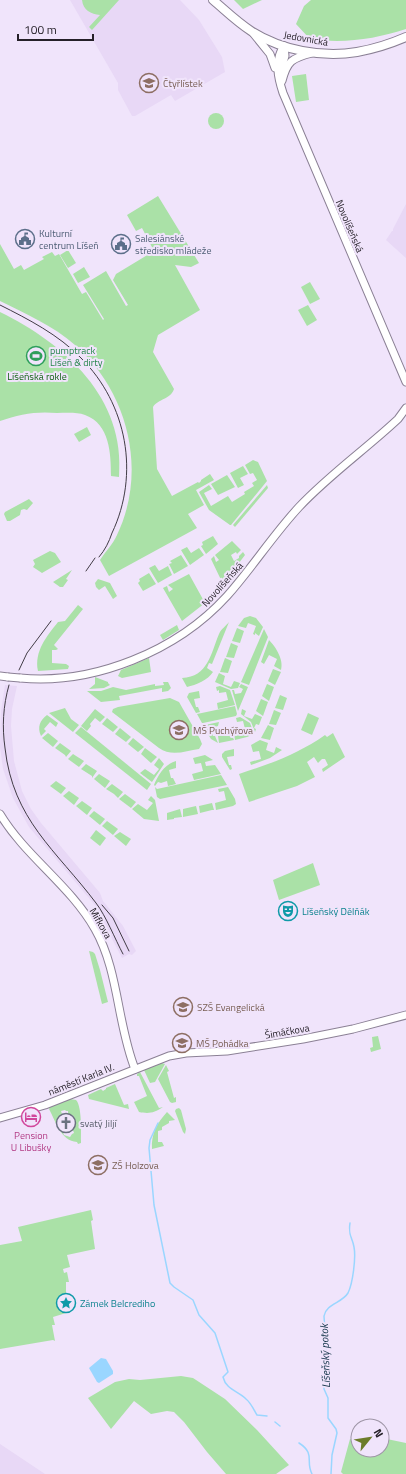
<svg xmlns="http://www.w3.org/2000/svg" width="406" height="1474" font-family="'Titillium Web',sans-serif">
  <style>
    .built { fill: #e8d8f6 }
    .green { fill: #aae1a7; fill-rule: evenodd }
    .water { fill: #9ad6ff }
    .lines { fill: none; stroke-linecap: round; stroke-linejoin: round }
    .stream { stroke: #9ad6ff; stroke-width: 1.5 }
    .tertiary-casing { stroke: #8b8095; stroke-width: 9 }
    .secondary-casing { stroke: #8b8095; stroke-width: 10 }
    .tertiary { stroke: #fff; stroke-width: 7 }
    .secondary { stroke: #fff; stroke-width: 8 }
    .tram { stroke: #423c46; stroke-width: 1 }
    .tertiary-bridge-casing { stroke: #8b8095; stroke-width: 9; stroke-linecap: butt }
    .tertiary-bridge { stroke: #fff; stroke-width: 7 }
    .labels { text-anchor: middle; stroke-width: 4; stroke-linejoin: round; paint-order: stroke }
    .street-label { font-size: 10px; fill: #252028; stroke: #f0e4fb }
    .education-label { font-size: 10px; fill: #785e54; stroke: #f0e4fb; text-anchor: start }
    .service-label { font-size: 10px; fill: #4e5e75; stroke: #f0e4fb; text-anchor: start }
    .leisure-label { font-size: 10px; fill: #27864d; stroke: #f0e4fb; text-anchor: start }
    .park-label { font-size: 10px; fill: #0e6111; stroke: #f0e4fb }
    .culture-label { font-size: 10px; fill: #0d838f; stroke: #f0e4fb; text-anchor: start }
    .worship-label { font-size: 10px; fill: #5b616d; stroke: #f0e4fb; text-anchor: start }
    .hotel-label { font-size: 10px; fill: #b23c85; stroke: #f0e4fb }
    .water-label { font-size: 11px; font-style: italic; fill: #103246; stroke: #f0e4fb }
  </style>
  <rect width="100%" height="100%" fill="#f0e4fb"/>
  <!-- built -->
  <g class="built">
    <polygon points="70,0 180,0 199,20 222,57 225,72 175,101 171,95 135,116 132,116 118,90 118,83"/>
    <polygon points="406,204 406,258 386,240 392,231 393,231 393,229"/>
    <polygon points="5,685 17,686 12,709 11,726 14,761 22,791 31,809 41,823 100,893 103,901 123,926 136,951 132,955 129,954 122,958 94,904 29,827 13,798 3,769 0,747 1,711"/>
    <polygon points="0,1444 45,1474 0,1474"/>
  </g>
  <!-- green -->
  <g class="green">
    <path d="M82,0H119L92,30L89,27L100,15C91,14 83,10 82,0Z"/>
    <polygon points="234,0 262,0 243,9"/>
    <path d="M311,0H406V29C385,36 360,41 337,41C328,41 318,39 309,38L296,24L304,6Z"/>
    <polygon points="306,74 309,100 296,102 292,76"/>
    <circle cx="216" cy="121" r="8"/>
    <path d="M158,196L199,263L191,267L175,265L200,310L158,335L153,352L174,389C171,399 158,399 153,407L157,469L172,496L198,482L199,483L201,481V480L210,474L214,480L196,490L204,505L188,514L197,528L109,576L100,560C106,551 113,544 117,535C148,470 128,392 75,345C54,326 24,313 0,301V244L14,269L21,265L24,270L44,259L42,257L52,252L55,256L59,254L82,294L86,292L103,320L104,319L83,285L106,271L126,306L128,305L113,280L116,274L154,251L142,228L136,231L127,215Z"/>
    <polygon points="68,250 76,263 68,268 60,255"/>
    <polygon points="84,267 90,277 78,283 73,274"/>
    <polygon points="310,282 320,299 310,304 301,287"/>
    <polygon points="308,305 317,320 307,326 298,310"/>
    <path d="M0,312C65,344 126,398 119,477L111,476C111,454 110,424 85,415C77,412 66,413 57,413C37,411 19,414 0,421Z"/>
    <polygon points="87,427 91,435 79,442 74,434"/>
    <polygon points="253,460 258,462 267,481 231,525 230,525 209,510 199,492 209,485 212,489 204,493 211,506 228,496 232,502 245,494 244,492 254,486 252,483 257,480 253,473 250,474 245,465"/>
    <polygon points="243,466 248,474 240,478 244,485 238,488 230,473"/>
    <polygon points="227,475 235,487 218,495 211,484"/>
    <polygon points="267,485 268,488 235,527 233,525"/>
    <polygon points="29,499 33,503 27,510 24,509 21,510 20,515 10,521 7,521 4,514 5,512"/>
    <polygon points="213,536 218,544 206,554 201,546 203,545 202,542"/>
    <polygon points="232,541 241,550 237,554 236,552 231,555 234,561 239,558 239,556 243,552 245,555 223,584 211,559 214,556 216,562 219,560 215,555"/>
    <polygon points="187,547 191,553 199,548 204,555 190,565 181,550"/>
    <polygon points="50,551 55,553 61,562 42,573 33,567 35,564 33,560"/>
    <polygon points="181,555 188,566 174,574 169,564 172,563 170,561"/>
    <polygon points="155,565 159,571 168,566 172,575 158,583 149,568"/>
    <polygon points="72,570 66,579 68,580 63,587 60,587 53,582"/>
    <polygon points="149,573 156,584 143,591 138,583 140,581 139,579"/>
    <polygon points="189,574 205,603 182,621 163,588 167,586 169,592 173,589 168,585"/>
    <polygon points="98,579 110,583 117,596 113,599 105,586 99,590 96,587 95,583"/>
    <path d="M78,605L83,609L54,645L58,649L56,650H52V663L66,664L69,666L68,669L38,671C34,651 47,636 58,622L65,621Z"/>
    <polygon points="250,616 256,618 263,627 259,636 255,633 255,635 253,634 256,626 248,623 246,628 238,626 244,618"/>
    <path d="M229,622L212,664L209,663L207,668L213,672C208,680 196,685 187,687L182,678C208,677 211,653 219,634C221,629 226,626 229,622Z"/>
    <polygon points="177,625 179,630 163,640 160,635"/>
    <polygon points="237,628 244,631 240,643 232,641"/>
    <polygon points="264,629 268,637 249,685 241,682"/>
    <path d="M269,640C276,647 284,660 281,670L274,666L277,659L269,655L264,664L261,662Z"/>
    <polygon points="231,643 238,646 234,658 226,657"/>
    <polygon points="149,658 151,672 122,678 118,676 121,670"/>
    <polygon points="225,658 232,661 228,673 220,672"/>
    <polygon points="273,669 281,672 275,685 268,681"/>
    <polygon points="219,673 225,676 223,684 231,687 234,681 240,683 238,688 231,689 215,682"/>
    <polygon points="95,677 108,682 108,683 110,685 104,688 89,689 95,684"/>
    <polygon points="163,682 168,682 171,688 168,691 162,692 162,688 119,696 120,700 101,702 87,691 101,691 113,687 126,690 155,684 155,686 164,685"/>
    <polygon points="241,684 248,687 238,711 232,690 234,690 235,694 241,693 243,689 239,687"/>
    <polygon points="267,684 274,687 269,701 262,696"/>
    <polygon points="220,686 230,690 235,705 218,709 217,703 228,700 226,692 219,693 219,690 217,691 216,687"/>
    <polygon points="199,691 200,698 194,699 196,707 198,707 200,712 196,713 187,697 189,693"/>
    <polygon points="280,695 287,698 283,710 275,708"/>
    <path d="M170,698L179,702L200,739L202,744L199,749C186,751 171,757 159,748L112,712L113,709L118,707Z"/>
    <polygon points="261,699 268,702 263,716 256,711"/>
    <polygon points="235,706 237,714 236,716 203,723 202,723 197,714"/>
    <polygon points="65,708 71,719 79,725 73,732 49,713"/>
    <polygon points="95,709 105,717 100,722 95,718 90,724 91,726 87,731 81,726"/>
    <polygon points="242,709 246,711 244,716 252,719 255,714 262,717 259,725 256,724 254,728 256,729 255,732 251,722 241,714"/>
    <polygon points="274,710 281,713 276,725 269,724"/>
    <polygon points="308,713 319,718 312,735 301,730"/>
    <path d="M47,715L58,723L56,727L50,722L44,729L46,731L41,736C37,727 40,720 47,715Z"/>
    <polygon points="240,717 250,723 254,734 247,737 235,740 234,733 245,729 243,721 237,722 236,718"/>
    <polygon points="107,718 118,727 113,732 102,724"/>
    <polygon points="219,722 218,726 211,728 213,736 215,736 218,743 211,739 203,726 205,725"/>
    <polygon points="268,725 274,728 270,740 261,738"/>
    <polygon points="81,727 151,784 147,790 75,733"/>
    <polygon points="120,728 131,737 126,742 115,734"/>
    <polygon points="48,733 58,741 53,747 42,738"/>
    <polygon points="231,733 234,740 219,743 218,736"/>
    <path d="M333,733L345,757L323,772L322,769L328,765L325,759H322L318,763L314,757L307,762L315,777L297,786L249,802L239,774C270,764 298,754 325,735L327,737Z"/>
    <polygon points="133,738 144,747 138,752 128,744"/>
    <polygon points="260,740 268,743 266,750 274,753 276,747 282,750 270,758 251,765 250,762 261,759 259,751 253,752 251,745"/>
    <polygon points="60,743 71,751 66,757 65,755 55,748"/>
    <polygon points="145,748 157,757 151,763 141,754"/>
    <polygon points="234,749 234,756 227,757 229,765 231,765 232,769 230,770 222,757 222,754 225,751"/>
    <polygon points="73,754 84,761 79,767 68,759"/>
    <polygon points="205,755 213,760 205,762 206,766 215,765 221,774 194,780 192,774 203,771 201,763 195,764 193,758"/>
    <polygon points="159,758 164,764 152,782 140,773 145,769 154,775 159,769 154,765"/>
    <path d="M176,761V768L169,770L171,778H173L176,784L168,786L167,781L161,783L158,782L155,786L154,785C158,775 165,764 176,761Z"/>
    <polygon points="86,764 97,771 92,778 92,776 81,769"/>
    <polygon points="99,774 110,781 105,788 94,779"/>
    <polygon points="221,775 227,785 160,799 157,797 155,787 157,789"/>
    <polygon points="56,781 66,788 61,794 50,786"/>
    <polygon points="112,784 123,792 118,798 114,794 106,789"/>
    <polygon points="228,787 235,799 236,804 233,806 216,810 215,803 226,800 224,791 219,792 218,789"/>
    <polygon points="69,791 79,798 74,805 63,796"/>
    <polygon points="125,794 136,802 131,808 119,799"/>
    <polygon points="151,796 155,800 159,821 144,819 132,809 138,804 147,810 153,803 148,800"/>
    <polygon points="82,801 92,808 87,815 76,806"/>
    <polygon points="212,803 214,810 212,810 200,813 199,806"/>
    <polygon points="196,806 198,814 183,817 183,809"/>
    <polygon points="180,809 182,817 174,818 174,819 167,820 167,813"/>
    <polygon points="94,811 105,819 100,825 89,816"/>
    <polygon points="107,821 118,829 113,835 102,826"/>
    <polygon points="96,830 106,838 100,846 90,838"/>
    <polygon points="120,832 131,839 126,846 114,836"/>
    <polygon points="313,863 320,885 279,900 273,880"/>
    <polygon points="89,951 93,952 95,954 100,970 108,1002 102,1004"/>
    <polygon points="378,1036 381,1049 371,1052 370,1048 373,1047 372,1037"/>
    <polygon points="162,1063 165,1064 155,1082 150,1083 144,1070"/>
    <polygon points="166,1065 169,1071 167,1072 174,1098 176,1097 176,1102 172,1103 170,1102 158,1079"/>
    <path d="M140,1072L159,1108L163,1107C154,1113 149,1114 139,1112L134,1102L147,1096L139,1076H137V1074Z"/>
    <polygon points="115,1084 124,1105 128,1104 129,1109 89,1099 88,1095 101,1089 103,1091 106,1089 106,1088"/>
    <path d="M70,1099L76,1100C82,1106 81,1132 81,1141V1143L78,1144L77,1142C61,1141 56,1122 49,1109L50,1107ZM65,1110L66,1111H68V1116L73,1115L74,1118L69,1119L74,1133L72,1134L70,1137L64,1135L63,1132L65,1131L62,1121H60L59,1118L61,1117L60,1115L62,1114L61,1111Z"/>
    <polygon points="179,1108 181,1110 186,1129 185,1134 183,1132 175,1111 176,1109"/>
    <path d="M167,1112L175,1120L169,1121V1123L162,1127V1130L158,1131V1142H162L164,1146L152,1149C151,1134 157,1123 167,1112Z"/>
    <polygon points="91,1210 93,1220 91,1221 95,1249 67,1255 70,1267 63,1269 64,1273 67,1272 69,1282 66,1282 66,1313 53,1317 55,1325 52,1325 55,1341 53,1340 0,1349 0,1245 22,1241 18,1227"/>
    <polygon points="181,1376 193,1378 225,1399 257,1430 289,1465 276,1474 226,1474 207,1452 184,1422 174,1412 167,1411 151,1414 134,1401 111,1429 88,1398 115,1382 129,1379 140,1380"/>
    <polygon points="382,1438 406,1443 406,1474 343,1474 341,1472 350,1439 358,1442 358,1450 382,1450"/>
  </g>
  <!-- water -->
  <polygon class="water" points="101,1358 106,1359 113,1371 113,1374 99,1383 97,1382 89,1368"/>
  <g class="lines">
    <!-- stream -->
    <g class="stream">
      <path d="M158,1123L150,1140L149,1148L154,1205L170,1283L174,1287L193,1300L199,1315L215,1333L228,1372L223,1377C226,1390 239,1391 246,1399C251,1403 254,1410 257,1415L267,1416"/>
      <polyline points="275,1422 280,1426"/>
      <path d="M299,1443C316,1454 305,1461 312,1474"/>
      <path d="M331,1474L332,1455L337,1433L336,1429L328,1418V1398L324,1389V1380L327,1365L324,1316C326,1304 342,1303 348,1293C353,1283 356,1257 354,1247C352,1236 348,1236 350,1223"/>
    </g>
    <defs>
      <g id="tertiary">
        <polyline points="253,33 270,54 275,68"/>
        <path d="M284,46C274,60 278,78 283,93L406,382"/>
        <polyline points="281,69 285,56 284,46"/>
        <path d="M282,81C287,61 292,58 312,53"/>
        <polyline points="0,676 8,677"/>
        <path d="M20,678C94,685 177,651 227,596C252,568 273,535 299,507C329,475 366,449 398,419L406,408"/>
        <path d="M0,814C26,857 70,885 95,929C119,971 117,1024 135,1069"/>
        <polyline points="0,1118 45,1105 169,1056 186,1053 227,1051 303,1039 353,1029 406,1015"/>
      </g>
      <path id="secondary" d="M213,0C226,11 237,22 251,31C281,50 322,58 357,52C374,49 390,44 406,37"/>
    </defs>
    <!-- tertiary casing -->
    <use href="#tertiary" class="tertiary-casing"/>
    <!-- secondary casing -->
    <use href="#secondary" class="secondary-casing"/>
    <!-- tertiary -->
    <use href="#tertiary" class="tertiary"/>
    <!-- secondary -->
    <use href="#secondary" class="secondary"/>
    <!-- tram -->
    <g class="tram">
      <path d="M0,305C28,319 59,335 81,358C127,404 140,474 112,533C109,542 105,550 99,557"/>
      <polyline points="86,571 95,558"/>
      <polyline points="19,670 27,653 51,621"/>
      <path d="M9,685C3,706 2,727 5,748C13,820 56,850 96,903C106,916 115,939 123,954"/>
      <polyline points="102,905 113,918 129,951"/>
    </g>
    <defs>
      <polyline id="tertiary-bridge" points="8,677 20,678"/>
    </defs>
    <!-- tertiary-bridge casing -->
    <use href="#tertiary-bridge" class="tertiary-bridge-casing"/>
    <!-- tertiary-bridge -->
    <use href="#tertiary-bridge" class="tertiary-bridge"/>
  </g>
  <!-- icons -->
  <defs>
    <symbol id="school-ring" viewBox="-11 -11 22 22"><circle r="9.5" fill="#f0e4fb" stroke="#8d6e63" stroke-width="1.5"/><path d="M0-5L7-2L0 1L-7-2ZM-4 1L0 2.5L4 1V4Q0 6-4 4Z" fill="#8d6e63"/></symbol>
    <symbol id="civic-ring" viewBox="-11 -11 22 22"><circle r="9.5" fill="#f0e4fb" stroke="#5c6f8a" stroke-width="1.5"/><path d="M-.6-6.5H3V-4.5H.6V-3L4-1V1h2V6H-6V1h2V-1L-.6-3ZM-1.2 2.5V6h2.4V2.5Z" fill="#5c6f8a"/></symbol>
    <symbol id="stadium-ring" viewBox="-11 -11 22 22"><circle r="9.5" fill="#f0e4fb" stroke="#2e9e5b" stroke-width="1.5"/><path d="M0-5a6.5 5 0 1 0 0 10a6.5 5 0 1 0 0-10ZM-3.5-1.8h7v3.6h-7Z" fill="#2e9e5b"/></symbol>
    <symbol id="theatre-ring" viewBox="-11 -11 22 22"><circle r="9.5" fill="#f0e4fb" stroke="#0f9aa8" stroke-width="1.5"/><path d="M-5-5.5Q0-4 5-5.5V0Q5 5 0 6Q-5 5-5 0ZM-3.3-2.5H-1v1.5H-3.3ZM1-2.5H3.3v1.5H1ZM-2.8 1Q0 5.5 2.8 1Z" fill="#0f9aa8"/></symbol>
    <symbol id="hotel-ring" viewBox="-11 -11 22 22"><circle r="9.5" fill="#f0e4fb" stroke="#d1479c" stroke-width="1.5"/><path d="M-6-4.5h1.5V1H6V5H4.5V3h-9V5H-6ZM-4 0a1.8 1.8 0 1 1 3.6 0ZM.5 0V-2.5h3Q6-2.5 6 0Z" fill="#d1479c"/></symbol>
    <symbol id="church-ring" viewBox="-11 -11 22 22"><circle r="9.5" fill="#f0e4fb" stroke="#6b7280" stroke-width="1.5"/><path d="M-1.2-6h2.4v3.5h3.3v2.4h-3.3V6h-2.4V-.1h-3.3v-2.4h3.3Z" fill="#6b7280"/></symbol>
    <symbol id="sight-ring" viewBox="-11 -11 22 22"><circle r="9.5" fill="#f0e4fb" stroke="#0f9aa8" stroke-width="1.5"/><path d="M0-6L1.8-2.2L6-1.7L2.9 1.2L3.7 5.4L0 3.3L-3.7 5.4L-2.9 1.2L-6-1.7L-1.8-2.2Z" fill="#0f9aa8"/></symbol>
  </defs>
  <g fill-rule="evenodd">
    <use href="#school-ring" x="138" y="72" width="22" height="22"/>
    <use href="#civic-ring" x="14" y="228" width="22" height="22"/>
    <use href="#civic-ring" x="110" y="233" width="22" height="22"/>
    <use href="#stadium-ring" x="25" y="345" width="22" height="22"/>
    <use href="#school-ring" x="168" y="719" width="22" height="22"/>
    <use href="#theatre-ring" x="277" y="900" width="22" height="22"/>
    <use href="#school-ring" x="172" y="996" width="22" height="22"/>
    <use href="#school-ring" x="171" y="1032" width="22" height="22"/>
    <use href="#hotel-ring" x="20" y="1106" width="22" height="22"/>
    <use href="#church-ring" x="55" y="1112" width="22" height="22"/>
    <use href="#school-ring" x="87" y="1154" width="22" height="22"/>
    <use href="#sight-ring" x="55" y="1292" width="22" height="22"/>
  </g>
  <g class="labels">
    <!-- street labels -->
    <g class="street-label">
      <text transform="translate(306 38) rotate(10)" y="4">Jedovnická</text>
      <text transform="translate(350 226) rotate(67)" y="4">Novolíšeňská</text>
      <text transform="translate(222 584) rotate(-48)" y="4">Novolíšeňská</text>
      <text transform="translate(101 923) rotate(60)" y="4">Mifkova</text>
      <text transform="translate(287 1031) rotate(-10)" y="4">Šimáčkova</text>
      <text transform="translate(81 1079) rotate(-22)" y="4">náměstí Karla IV.</text>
    </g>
    <!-- education labels -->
    <g class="education-label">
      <text x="163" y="87">Čtyřlístek</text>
      <text x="193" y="734">MŠ Puchýřova</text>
      <text x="197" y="1011">SZŠ Evangelická</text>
      <text x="196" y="1047">MŠ Pohádka</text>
      <text x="112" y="1169">ZŠ Holzova</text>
    </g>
    <!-- service labels -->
    <g class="service-label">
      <text x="39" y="237">Kulturní<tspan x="39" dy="12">centrum Líšeň</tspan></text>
      <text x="135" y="242">Salesiánské<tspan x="135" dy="12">středisko mládeže</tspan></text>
    </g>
    <!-- leisure labels -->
    <g class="leisure-label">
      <text x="50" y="354">pumptrack<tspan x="50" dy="12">Líšeň &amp; dirty</tspan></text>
    </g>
    <!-- park labels -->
    <g class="park-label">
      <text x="37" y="380">Líšeňská rokle</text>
    </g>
    <!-- culture labels -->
    <g class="culture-label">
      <text x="302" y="915">Líšeňský Dělňák</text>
      <text x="80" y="1307">Zámek Belcrediho</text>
    </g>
    <!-- worship labels -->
    <g class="worship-label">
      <text x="80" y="1127">svatý Jiljí</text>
    </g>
    <!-- hotel labels -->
    <g class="hotel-label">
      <text x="31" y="1139">Pension<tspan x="31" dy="12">U Libušky</tspan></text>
    </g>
    <!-- water labels -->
    <g class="water-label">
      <text transform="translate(325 1356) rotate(-92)" y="4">Líšeňský potok</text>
    </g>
  </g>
  <!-- north arrow -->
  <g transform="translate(370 1438) rotate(60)"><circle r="19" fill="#f0e4fb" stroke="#9f96a7"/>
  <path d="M0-3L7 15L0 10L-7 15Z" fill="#6c7c2a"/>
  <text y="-6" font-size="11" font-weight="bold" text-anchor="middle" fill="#252028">N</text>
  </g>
  <!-- scale -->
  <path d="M18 34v6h75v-6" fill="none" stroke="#252028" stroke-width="2"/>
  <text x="24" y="34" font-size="12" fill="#252028" stroke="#f0e4fb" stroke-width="3" paint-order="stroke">100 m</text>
</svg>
